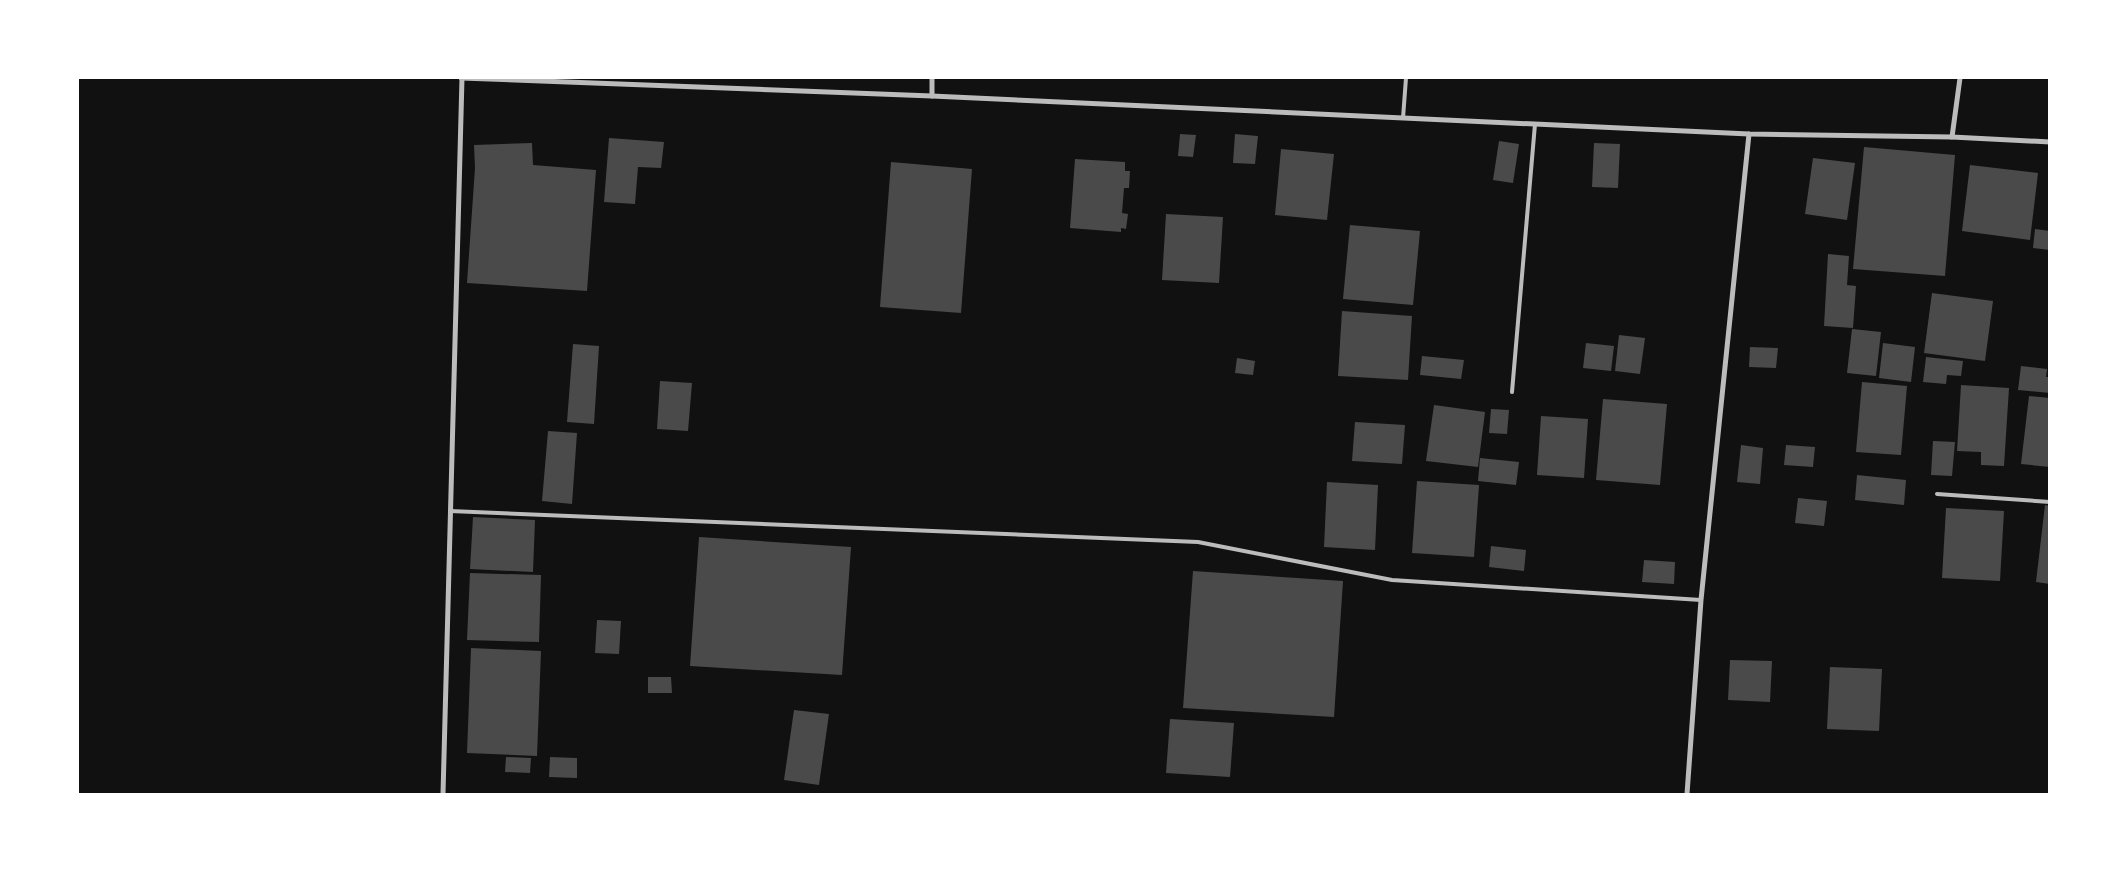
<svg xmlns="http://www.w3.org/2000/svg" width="2127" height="872" font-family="Quicksand,sans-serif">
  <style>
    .building { fill: #4a4a4a }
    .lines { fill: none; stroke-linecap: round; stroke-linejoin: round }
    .service { stroke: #bcbcbc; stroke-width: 4 }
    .minor { stroke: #bcbcbc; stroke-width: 5 }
  </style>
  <rect width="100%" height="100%" fill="#111"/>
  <!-- building -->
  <g class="building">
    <polygon points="1180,134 1196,135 1193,157 1178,156"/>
    <polygon points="1235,134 1258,136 1255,164 1233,163"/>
    <polygon points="609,138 664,142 661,168 638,167 635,204 604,202"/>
    <polygon points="1499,141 1519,144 1513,183 1493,180"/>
    <polygon points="532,143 533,165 596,170 587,291 467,283 475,168 474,145"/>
    <polygon points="1594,143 1620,144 1618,188 1592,187"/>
    <polygon points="1864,147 1955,155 1945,276 1853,269"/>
    <polygon points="1281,149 1334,154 1327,220 1275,215"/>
    <polygon points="1813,158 1855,163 1847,220 1805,214"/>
    <polygon points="1075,159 1125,162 1125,171 1130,171 1129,188 1124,188 1122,213 1128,214 1126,229 1121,228 1121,232 1070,228"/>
    <polygon points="891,162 972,169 961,313 880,307"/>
    <polygon points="1970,165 2038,173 2030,240 1962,231"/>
    <polygon points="1166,214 1223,217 1219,283 1162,280"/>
    <polygon points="1350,225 1420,231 1413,305 1343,299"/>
    <polygon points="2035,229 2050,231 2050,250 2033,248"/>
    <polygon points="1828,254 1849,256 1847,285 1856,286 1853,328 1824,326"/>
    <polygon points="1932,293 1993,301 1985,361 1924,353"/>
    <polygon points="1342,311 1412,316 1408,380 1338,376"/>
    <polygon points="1852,329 1881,332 1876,376 1847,373"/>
    <polygon points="1619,335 1645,338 1640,374 1615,371"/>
    <polygon points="1586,343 1614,346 1611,371 1583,368"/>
    <polygon points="1883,343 1915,347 1911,382 1879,378"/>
    <polygon points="573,344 599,346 594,424 567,422"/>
    <polygon points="1750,347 1778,348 1776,368 1749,367"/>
    <polygon points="1422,356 1464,360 1461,379 1420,375"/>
    <polygon points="1926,357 1963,361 1961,376 1947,375 1946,384 1923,382"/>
    <polygon points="1237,358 1255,361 1253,375 1235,373"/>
    <polygon points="2021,366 2047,369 2046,377 2050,377 2050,393 2018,390"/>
    <polygon points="660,381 692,383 688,431 657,429"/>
    <polygon points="1862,382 1907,386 1901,455 1856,452"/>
    <polygon points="1961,385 2009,388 2004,466 1981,465 1981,452 1957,451"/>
    <polygon points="2029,396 2050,398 2050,467 2021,464"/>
    <polygon points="1603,399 1667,404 1660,485 1596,480"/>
    <polygon points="1434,405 1485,412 1478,467 1426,461"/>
    <polygon points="1491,409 1509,410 1507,434 1489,433"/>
    <polygon points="1541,416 1588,419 1584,478 1537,475"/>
    <polygon points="1355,422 1405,425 1402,464 1352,461"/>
    <polygon points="548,431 577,433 572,504 542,501"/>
    <polygon points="1933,441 1955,442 1952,476 1931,475"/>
    <polygon points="1741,445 1763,448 1760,484 1737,482"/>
    <polygon points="1786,445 1815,447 1813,467 1784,465"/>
    <polygon points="1480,458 1519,462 1516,485 1478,481"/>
    <polygon points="1857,475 1906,480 1904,505 1855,500"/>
    <polygon points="1417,481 1479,485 1474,557 1412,553"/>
    <polygon points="1327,482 1378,485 1375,550 1324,547"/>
    <polygon points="1798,498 1827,501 1824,526 1795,523"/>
    <polygon points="2045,505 2050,506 2050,584 2036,582"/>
    <polygon points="1946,508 2004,511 2000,581 1942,578"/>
    <polygon points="473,517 535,520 533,572 470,569"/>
    <polygon points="699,537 851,547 842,675 690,666"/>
    <polygon points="1491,546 1526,550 1524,571 1489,567"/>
    <polygon points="1644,560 1675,562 1674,584 1642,582"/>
    <polygon points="1193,571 1343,581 1334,717 1183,708"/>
    <polygon points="470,573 541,575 539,642 467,640"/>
    <polygon points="597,620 621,621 619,654 595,653"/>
    <polygon points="471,648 541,651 537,756 467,753"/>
    <polygon points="1730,660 1772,661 1770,702 1728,700"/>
    <polygon points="1830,667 1882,669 1879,731 1827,729"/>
    <polygon points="648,677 671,677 672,693 648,693"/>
    <polygon points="794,710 829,714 819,785 784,780"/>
    <polygon points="1170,719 1234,723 1230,777 1166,773"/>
    <polygon points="506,757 531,758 530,773 505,772"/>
    <polygon points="550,757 577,758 577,778 549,777"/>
  </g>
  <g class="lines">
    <!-- service -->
    <g class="service">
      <polyline points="1403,118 1406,78"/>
      <polyline points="1512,392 1535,124"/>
      <polyline points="1937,494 2050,502"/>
      <polyline points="450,511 1198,542 1392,580 1701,600"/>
    </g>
    <!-- minor -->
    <g class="minor">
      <polyline points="461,78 932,96 1749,134 1952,137 2050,142"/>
      <polyline points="932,78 932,96"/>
      <polyline points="1952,137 1960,78"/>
      <polyline points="443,794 462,78"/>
      <polyline points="1687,794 1701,600 1749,134"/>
    </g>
  </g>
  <!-- border -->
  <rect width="2127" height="872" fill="none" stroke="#ffffff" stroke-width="158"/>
</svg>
